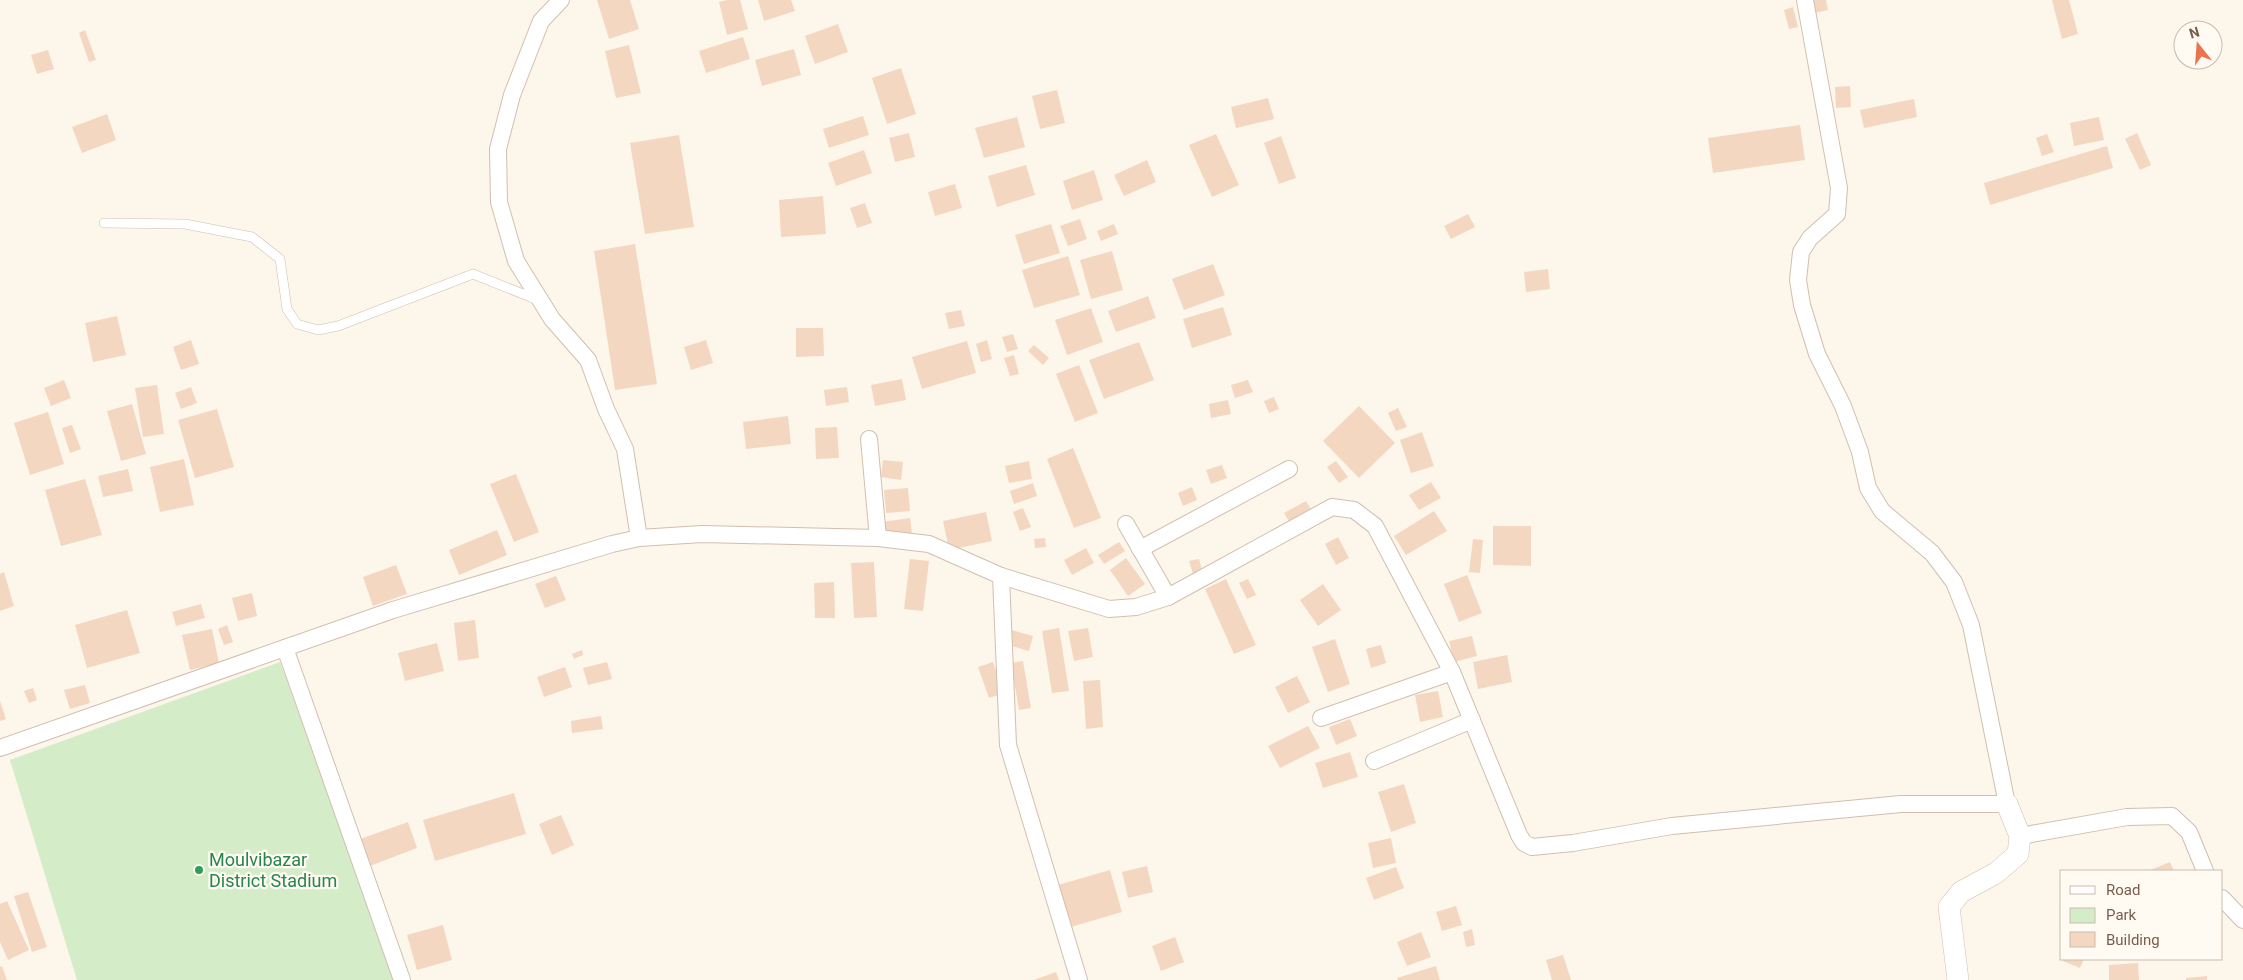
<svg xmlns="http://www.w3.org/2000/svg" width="2243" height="980" font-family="Roboto,sans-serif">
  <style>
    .green { fill: #d5ecc8 }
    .building { fill: #f4d7c1 }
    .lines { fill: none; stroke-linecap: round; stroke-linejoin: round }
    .service-casing { stroke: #d1bfaf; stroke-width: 10 }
    .minor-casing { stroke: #d1bfaf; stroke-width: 18 }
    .tertiary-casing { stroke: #d1bfaf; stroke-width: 22 }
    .service { stroke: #fff; stroke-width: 9 }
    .minor { stroke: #fff; stroke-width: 16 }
    .tertiary { stroke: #fff; stroke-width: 21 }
    .leisure-dot { fill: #2e9e5b; stroke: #fffaf2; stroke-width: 2 }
    .labels { text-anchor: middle; stroke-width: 4.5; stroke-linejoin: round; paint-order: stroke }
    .leisure-label { font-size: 18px; fill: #27864d; stroke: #fffaf2; text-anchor: start }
  </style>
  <rect width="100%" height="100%" fill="#fdf6eb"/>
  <!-- green -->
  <polygon class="green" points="280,662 395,980 77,980 10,760"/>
  <!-- building -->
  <g class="building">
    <polygon points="597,0 630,0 639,29 609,39"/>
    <polygon points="727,0 740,0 748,29 727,35 719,2"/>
    <polygon points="758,0 791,0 795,11 764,21"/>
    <polygon points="1812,0 1826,0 1828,10 1815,13"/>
    <polygon points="2052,0 2069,0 2078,34 2062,39"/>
    <polygon points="1793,7 1798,27 1789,29 1784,10"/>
    <polygon points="838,24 848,52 815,64 805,36"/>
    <polygon points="85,30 96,60 89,62 79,33"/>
    <polygon points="743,37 750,59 706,73 699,51"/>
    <polygon points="629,45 641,93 616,98 605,51"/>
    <polygon points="794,49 801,75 762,86 755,60"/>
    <polygon points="48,50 54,69 37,74 31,55"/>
    <polygon points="901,68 916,114 887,124 872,78"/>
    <polygon points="1850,86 1851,107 1836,108 1835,87"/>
    <polygon points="1057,90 1065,123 1040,129 1032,96"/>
    <polygon points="1268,98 1274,119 1236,128 1231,107"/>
    <polygon points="1914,99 1917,117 1864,128 1860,110"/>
    <polygon points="107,114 116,140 82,153 72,127"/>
    <polygon points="863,116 869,135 829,148 823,129"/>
    <polygon points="1017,117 1025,147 984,158 975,128"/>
    <polygon points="2099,117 2104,140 2074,146 2070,123"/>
    <polygon points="1800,125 1805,160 1713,173 1708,138"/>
    <polygon points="909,133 915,157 895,162 889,138"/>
    <polygon points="2137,133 2151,165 2140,170 2125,139"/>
    <polygon points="1216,134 1239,185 1212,197 1189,145"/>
    <polygon points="2047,134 2054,152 2042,156 2036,138"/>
    <polygon points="679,135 694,227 645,234 630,143"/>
    <polygon points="1281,136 1296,178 1279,184 1264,143"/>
    <polygon points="2107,146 2113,168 1990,205 1984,183"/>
    <polygon points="864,150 872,173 836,186 828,163"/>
    <polygon points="1147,160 1156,182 1124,196 1114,175"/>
    <polygon points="1026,165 1035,195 997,207 988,176"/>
    <polygon points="1094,170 1103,200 1072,210 1063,181"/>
    <polygon points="955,184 962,208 935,216 928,192"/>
    <polygon points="823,196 826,234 781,237 779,200"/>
    <polygon points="865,203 872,223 857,228 850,208"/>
    <polygon points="1468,214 1475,227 1451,239 1444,226"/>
    <polygon points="1080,219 1087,239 1068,246 1060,226"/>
    <polygon points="1051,224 1060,253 1024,264 1015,235"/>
    <polygon points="1114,224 1118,234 1101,241 1097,231"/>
    <polygon points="635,244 657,384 615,390 594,251"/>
    <polygon points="1112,251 1123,290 1091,299 1080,260"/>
    <polygon points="1068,256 1080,295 1034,308 1022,270"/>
    <polygon points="1213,264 1225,295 1184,310 1172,279"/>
    <polygon points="1548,269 1550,289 1526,292 1524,272"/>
    <polygon points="1148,296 1156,318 1116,332 1108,311"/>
    <polygon points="1223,307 1232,335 1192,348 1183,319"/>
    <polygon points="1091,308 1103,342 1067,355 1055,320"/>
    <polygon points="961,310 965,326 949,329 945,313"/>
    <polygon points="117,316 126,355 93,362 85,323"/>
    <polygon points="796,328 823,328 824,356 796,357"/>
    <polygon points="1013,334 1018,349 1007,352 1002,337"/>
    <polygon points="191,340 199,364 181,370 173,347"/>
    <polygon points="706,340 713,363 691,370 684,347"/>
    <polygon points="987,340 992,359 981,362 976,344"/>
    <polygon points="967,341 976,373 922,389 912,357"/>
    <polygon points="1139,342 1154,380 1104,399 1089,360"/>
    <polygon points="1034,345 1049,358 1043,365 1028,351"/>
    <polygon points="1014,355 1019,374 1010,376 1004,358"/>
    <polygon points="1079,365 1098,413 1075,422 1056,374"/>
    <polygon points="902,379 906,400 875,406 871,385"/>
    <polygon points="64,380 71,398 51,406 44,388"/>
    <polygon points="1248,380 1253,392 1235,398 1231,385"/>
    <polygon points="157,385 164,434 143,437 135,388"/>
    <polygon points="191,387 197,403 181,409 175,393"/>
    <polygon points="847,387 849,402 826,406 824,390"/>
    <polygon points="1274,397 1279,409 1269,413 1264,401"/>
    <polygon points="1228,400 1231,414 1211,418 1209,404"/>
    <polygon points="132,404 146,454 121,461 107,411"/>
    <polygon points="1359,406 1395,443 1359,478 1323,441"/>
    <polygon points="1398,408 1407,427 1396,431 1388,413"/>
    <polygon points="217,409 234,467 195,478 178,420"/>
    <polygon points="48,412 64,464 30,475 14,423"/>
    <polygon points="788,416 791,444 746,449 743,422"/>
    <polygon points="72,425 81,449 70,453 62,428"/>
    <polygon points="837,427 839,458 816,459 815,428"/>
    <polygon points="1422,432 1434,466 1411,473 1400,440"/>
    <polygon points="1073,448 1101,518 1074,528 1047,459"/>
    <polygon points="184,459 194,505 160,512 150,467"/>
    <polygon points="883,460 903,462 901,480 881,477"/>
    <polygon points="1029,461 1032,479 1009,483 1005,466"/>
    <polygon points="1336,461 1348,477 1339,483 1327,467"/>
    <polygon points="1222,465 1227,478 1211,484 1206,470"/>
    <polygon points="128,469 133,491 103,497 98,476"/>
    <polygon points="516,474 539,532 514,542 490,484"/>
    <polygon points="85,479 102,535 61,546 45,490"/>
    <polygon points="1431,482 1441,498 1419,510 1409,495"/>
    <polygon points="1033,483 1037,496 1014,504 1010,491"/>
    <polygon points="1192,487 1197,500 1183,506 1178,493"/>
    <polygon points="908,488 910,511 886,513 884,490"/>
    <polygon points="1306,501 1313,513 1291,525 1284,513"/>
    <polygon points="1023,508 1031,527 1020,531 1013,512"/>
    <polygon points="1434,511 1447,531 1406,555 1394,536"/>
    <polygon points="986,512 992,541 949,550 943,521"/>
    <polygon points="910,518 912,533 884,537 882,522"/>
    <polygon points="1493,526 1531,526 1531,566 1493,565"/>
    <polygon points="497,530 507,555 459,575 449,550"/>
    <polygon points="1338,537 1349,558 1336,565 1325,544"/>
    <polygon points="1045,538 1046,547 1035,548 1034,539"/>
    <polygon points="1473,539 1483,540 1480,573 1469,572"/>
    <polygon points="1119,542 1125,551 1104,564 1098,555"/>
    <polygon points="1086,548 1094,563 1072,575 1064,560"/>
    <polygon points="1126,558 1145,584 1128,596 1110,570"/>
    <polygon points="910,559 929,561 923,611 904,609"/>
    <polygon points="1199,559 1203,574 1194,577 1189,561"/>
    <polygon points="874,562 877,617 854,618 851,563"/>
    <polygon points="396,565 407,594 373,606 363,577"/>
    <polygon points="4,572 14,606 0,611 0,574"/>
    <polygon points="1467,575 1482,613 1459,622 1444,584"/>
    <polygon points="556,576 566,600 545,608 535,584"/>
    <polygon points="1226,579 1256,645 1234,654 1205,589"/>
    <polygon points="1248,579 1256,595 1247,599 1239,583"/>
    <polygon points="834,582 835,618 815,618 814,583"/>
    <polygon points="1323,584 1341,610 1318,626 1300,600"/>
    <polygon points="252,593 257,616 238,621 232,598"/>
    <polygon points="201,604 205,618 176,626 172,612"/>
    <polygon points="127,610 140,653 87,668 75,625"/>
    <polygon points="475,620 479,658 458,661 454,623"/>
    <polygon points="227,625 233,642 224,645 218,629"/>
    <polygon points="1059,628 1069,691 1052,693 1042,631"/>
    <polygon points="1088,628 1093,657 1074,661 1068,631"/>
    <polygon points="212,629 219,663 190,670 182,635"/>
    <polygon points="1012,630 1033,636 1029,651 1008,645"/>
    <polygon points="1472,636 1477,656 1454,662 1449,641"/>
    <polygon points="1335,639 1350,684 1328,692 1312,647"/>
    <polygon points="437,643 444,671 405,681 398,653"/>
    <polygon points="1381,645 1386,663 1371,668 1366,649"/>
    <polygon points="582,650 583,655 574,659 572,654"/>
    <polygon points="1507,655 1512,682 1478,689 1473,662"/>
    <polygon points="1023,661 1031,708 1019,710 1011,663"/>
    <polygon points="607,662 612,679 588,685 583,668"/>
    <polygon points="993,662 1004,693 989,698 978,667"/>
    <polygon points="565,667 572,687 544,697 537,677"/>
    <polygon points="1297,676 1310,702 1288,713 1275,687"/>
    <polygon points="1100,680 1103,727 1086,729 1083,681"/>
    <polygon points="85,685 90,703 70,709 64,690"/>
    <polygon points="33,688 37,700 29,703 24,691"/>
    <polygon points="1438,691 1443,717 1420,722 1415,695"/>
    <polygon points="0,701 6,719 0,721"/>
    <polygon points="601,716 603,729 572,733 571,721"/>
    <polygon points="1350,719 1357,736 1336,745 1329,727"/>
    <polygon points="1308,726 1320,748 1280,768 1268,746"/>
    <polygon points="1350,752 1358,777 1323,788 1315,763"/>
    <polygon points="1404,784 1416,823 1391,832 1378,792"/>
    <polygon points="514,793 526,834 435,861 423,820"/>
    <polygon points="561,815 574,845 552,855 539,824"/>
    <polygon points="408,822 417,848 370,866 360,839"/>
    <polygon points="1391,838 1396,863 1373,868 1368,843"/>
    <polygon points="2170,862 2174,871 2148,871"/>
    <polygon points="1147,866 1153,892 1128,898 1122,872"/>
    <polygon points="1396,867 1404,888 1374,900 1366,878"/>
    <polygon points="1110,870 1122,912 1071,927 1058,885"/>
    <polygon points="28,892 47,947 32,952 14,896"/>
    <polygon points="7,901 29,950 8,960 0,942 0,904"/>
    <polygon points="1456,906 1462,925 1442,931 1436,912"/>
    <polygon points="443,925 452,960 417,970 407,935"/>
    <polygon points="1472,929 1475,945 1466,947 1463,932"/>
    <polygon points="1421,932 1431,957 1407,966 1397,942"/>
    <polygon points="1175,937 1184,962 1161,971 1152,946"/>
    <polygon points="1563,955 1571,980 1552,980 1546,960"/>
    <polygon points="2064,959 2084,959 2080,968 2063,961"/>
    <polygon points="2138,963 2139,980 2109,980 2109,965"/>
    <polygon points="2,966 7,980 0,980 0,967"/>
    <polygon points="1436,966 1440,980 1398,980 1397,978"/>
    <polygon points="1056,972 1059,980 1034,980"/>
    <polygon points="2207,976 2207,980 2186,980 2186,978"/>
  </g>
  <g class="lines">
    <defs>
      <polyline id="service" points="104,223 185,224 252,237 280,259 287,309 297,324 318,330 338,326 473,274 538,300"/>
      <g id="minor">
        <polyline points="561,0 541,21 512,95 498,149 499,202 516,261 552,319 588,360 606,409 625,449 639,538"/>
        <polyline points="869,439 878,538"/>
        <polyline points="1126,524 1168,597"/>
        <polyline points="1140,549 1289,469"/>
        <polyline points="1001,576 1008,745 1079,980"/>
        <polyline points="285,648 402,980"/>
        <polyline points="1321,718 1452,672"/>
        <polyline points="0,748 393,610 612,544 639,538 702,534 878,538 929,544 1001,576 1109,609 1136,607 1168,597 1332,507 1354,510 1375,526 1452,672 1519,835 1524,843 1532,847 1573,843 1672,826 1901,804 2007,804 1971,625 1954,582 1932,553 1882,511 1868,488 1860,452 1843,406 1817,354 1802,305 1798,280 1801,252 1810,238 1837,214 1839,188 1805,0"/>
        <polyline points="1374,761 1472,720"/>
        <polyline points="2020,836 2127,817 2172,816 2189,832 2205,871"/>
        <polyline points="2222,898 2243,920"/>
      </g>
      <polyline id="tertiary" points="1958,980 1949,907 1961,892 1996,873 2018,854 2020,836 2007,804"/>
    </defs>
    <!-- service casing -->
    <use href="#service" class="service-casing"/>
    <!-- minor casing -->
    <use href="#minor" class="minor-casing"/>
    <!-- tertiary casing -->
    <use href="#tertiary" class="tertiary-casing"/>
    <!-- service -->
    <use href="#service" class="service"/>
    <!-- minor -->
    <use href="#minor" class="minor"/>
    <!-- tertiary -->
    <use href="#tertiary" class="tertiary"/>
  </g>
  <!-- markers -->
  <circle class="leisure-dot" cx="199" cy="870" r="5"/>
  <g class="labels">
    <!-- leisure labels -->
    <g class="leisure-label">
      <text x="209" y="866">Moulvibazar<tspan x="209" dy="21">District Stadium</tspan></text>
    </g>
  </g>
  <!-- legend -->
  <rect x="2060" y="870" width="162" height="90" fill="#fffaf2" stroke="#cabcb0"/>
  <rect x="2070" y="886" width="25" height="8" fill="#ffffff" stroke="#cabcb0"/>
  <text x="2106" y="895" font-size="15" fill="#7a5e4c">Road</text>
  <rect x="2070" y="908" width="25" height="15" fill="#d5ecc8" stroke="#cabcb0"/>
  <text x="2106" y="920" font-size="15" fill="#7a5e4c">Park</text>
  <rect x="2070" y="932" width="25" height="15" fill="#f4d7c1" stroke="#cabcb0"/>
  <text x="2106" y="945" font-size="15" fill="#7a5e4c">Building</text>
  <!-- north arrow -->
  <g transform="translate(2198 45) rotate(343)"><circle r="24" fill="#fffaf2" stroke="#cabcb0"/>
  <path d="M0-4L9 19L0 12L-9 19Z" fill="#e9744d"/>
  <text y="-8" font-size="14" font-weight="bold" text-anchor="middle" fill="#7a5e4c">N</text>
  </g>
</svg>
